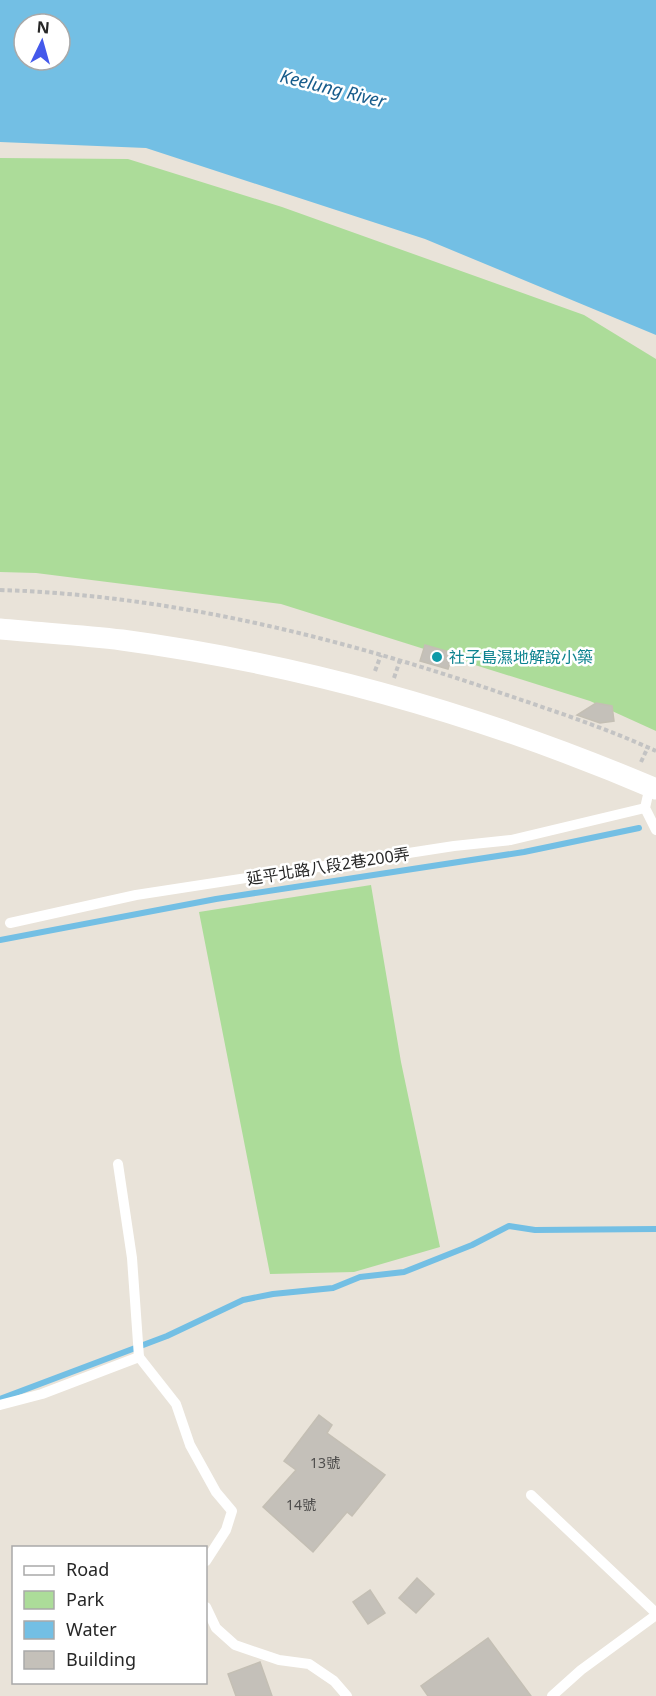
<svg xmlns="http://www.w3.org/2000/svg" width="656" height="1696" font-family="'Noto Sans','Noto Sans TC',sans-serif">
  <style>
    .green { fill: #acdc99 }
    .water { fill: #73bfe4; fill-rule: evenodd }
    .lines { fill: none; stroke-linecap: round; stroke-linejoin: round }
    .stream { stroke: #73bfe4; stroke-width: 6 }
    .building { fill: #c4c0b9; stroke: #c4bfb4; stroke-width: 1.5 }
    .path { stroke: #c3c3c3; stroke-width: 4; stroke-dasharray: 4.5 3; stroke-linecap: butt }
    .lane { stroke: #fff; stroke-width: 10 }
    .street { stroke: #fff; stroke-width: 21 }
    .culture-dot { fill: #0f9aa8; stroke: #fff; stroke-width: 2 }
    .labels { text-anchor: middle; stroke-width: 5; stroke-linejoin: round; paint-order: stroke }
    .number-label { font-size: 14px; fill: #4e4d4c }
    .culture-label { font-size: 16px; fill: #0d838f; stroke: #fff; text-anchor: start }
    .street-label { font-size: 16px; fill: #272727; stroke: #fff }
    .water-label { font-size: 18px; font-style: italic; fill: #175c8b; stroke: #fff }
  </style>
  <rect width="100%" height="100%" fill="#e9e3d9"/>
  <!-- green -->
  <g class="green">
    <polygon points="0,158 128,159 282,207 584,315 656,359 656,731 590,701 281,604 36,573 0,572"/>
    <polygon points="371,885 401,1062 440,1247 354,1272 270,1274 199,912"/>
  </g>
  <!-- water -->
  <path class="water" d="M0,0H656V335L425,239L146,148L0,142ZM24,24H60V60H24Z"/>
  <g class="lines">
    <!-- stream -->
    <g class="stream">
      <polyline points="0,940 216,899 524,852 639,828"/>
      <polyline points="0,1399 167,1336 243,1300 273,1294 333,1288 360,1277 404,1272 472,1245 509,1226 535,1230 656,1229"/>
    </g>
  </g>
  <!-- building -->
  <g class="building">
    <polygon points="425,645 453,653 448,669 420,661"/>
    <polygon points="596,703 612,706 614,721 600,723 577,715"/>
    <polygon points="319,1415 332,1425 327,1433 385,1475 352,1516 347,1512 313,1552 263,1507 296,1470 284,1461"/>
    <polygon points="417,1578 434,1594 416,1613 399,1598"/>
    <polygon points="370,1590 385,1613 368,1624 353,1602"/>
    <polygon points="488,1638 531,1696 428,1696 421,1686"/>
    <polygon points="260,1662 272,1696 236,1696 228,1674"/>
  </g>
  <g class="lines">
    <!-- path -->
    <g class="path">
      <path d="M0,590C172,595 345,639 507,695C557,712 608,729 656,751"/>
      <polyline points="375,671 381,655"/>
      <polyline points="394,678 400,660"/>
      <polyline points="641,762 648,747"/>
    </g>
    <!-- lane -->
    <g class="lane">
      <polyline points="650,786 645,808 656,830"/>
      <polyline points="10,923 136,895 454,846 511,840 645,808"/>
      <polyline points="118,1164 132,1258 139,1357"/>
      <polyline points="139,1357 176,1404 190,1445 216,1492 232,1511 226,1530 206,1561"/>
      <polyline points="0,1405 42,1394 139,1357"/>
      <polyline points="531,1495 656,1613"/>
      <polyline points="206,1607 216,1628 235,1645 279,1660 309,1664 334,1681 347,1696"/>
      <polyline points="552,1696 581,1670 656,1615"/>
    </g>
    <!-- street -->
    <path class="street" d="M0,629C41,633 82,635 122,640C307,665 485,716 656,789"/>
  </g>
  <!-- markers -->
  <circle class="culture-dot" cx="437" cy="657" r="6"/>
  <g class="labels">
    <!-- number labels -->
    <g class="number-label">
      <text x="325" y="1468">13號</text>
      <text x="301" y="1510">14號</text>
    </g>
    <!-- culture labels -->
    <g class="culture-label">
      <text x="449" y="663">社子島濕地解說小築</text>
    </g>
    <!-- street labels -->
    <g class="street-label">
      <text transform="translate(328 866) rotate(-9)" y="6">延平北路八段2巷200弄</text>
    </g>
    <!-- water labels -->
    <g class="water-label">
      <text transform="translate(333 89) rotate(14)" y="6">Keelung River</text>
    </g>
  </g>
  <!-- legend -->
  <rect x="12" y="1546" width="195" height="138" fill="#ffffff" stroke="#a9a9a9" stroke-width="1.5"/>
  <rect x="24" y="1566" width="30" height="9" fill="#ffffff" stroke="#a9a9a9" stroke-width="1.5"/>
  <text x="66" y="1576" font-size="18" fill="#272727">Road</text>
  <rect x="24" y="1591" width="30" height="18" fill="#acdc99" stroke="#a9a9a9" stroke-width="1.5"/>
  <text x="66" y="1606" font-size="18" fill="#272727">Park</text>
  <rect x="24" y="1621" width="30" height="18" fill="#73bfe4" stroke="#a9a9a9" stroke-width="1.5"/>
  <text x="66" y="1636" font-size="18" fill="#272727">Water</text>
  <rect x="24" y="1651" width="30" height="18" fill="#c4c0b9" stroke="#a9a9a9" stroke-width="1.5"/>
  <text x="66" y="1666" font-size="18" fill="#272727">Building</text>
  <!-- north arrow -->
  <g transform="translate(42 42) rotate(5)"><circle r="28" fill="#ffffff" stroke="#a9a9a9" stroke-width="1.5"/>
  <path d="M0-4.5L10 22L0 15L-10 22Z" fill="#4459eb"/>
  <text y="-9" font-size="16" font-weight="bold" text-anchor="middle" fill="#272727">N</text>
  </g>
</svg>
